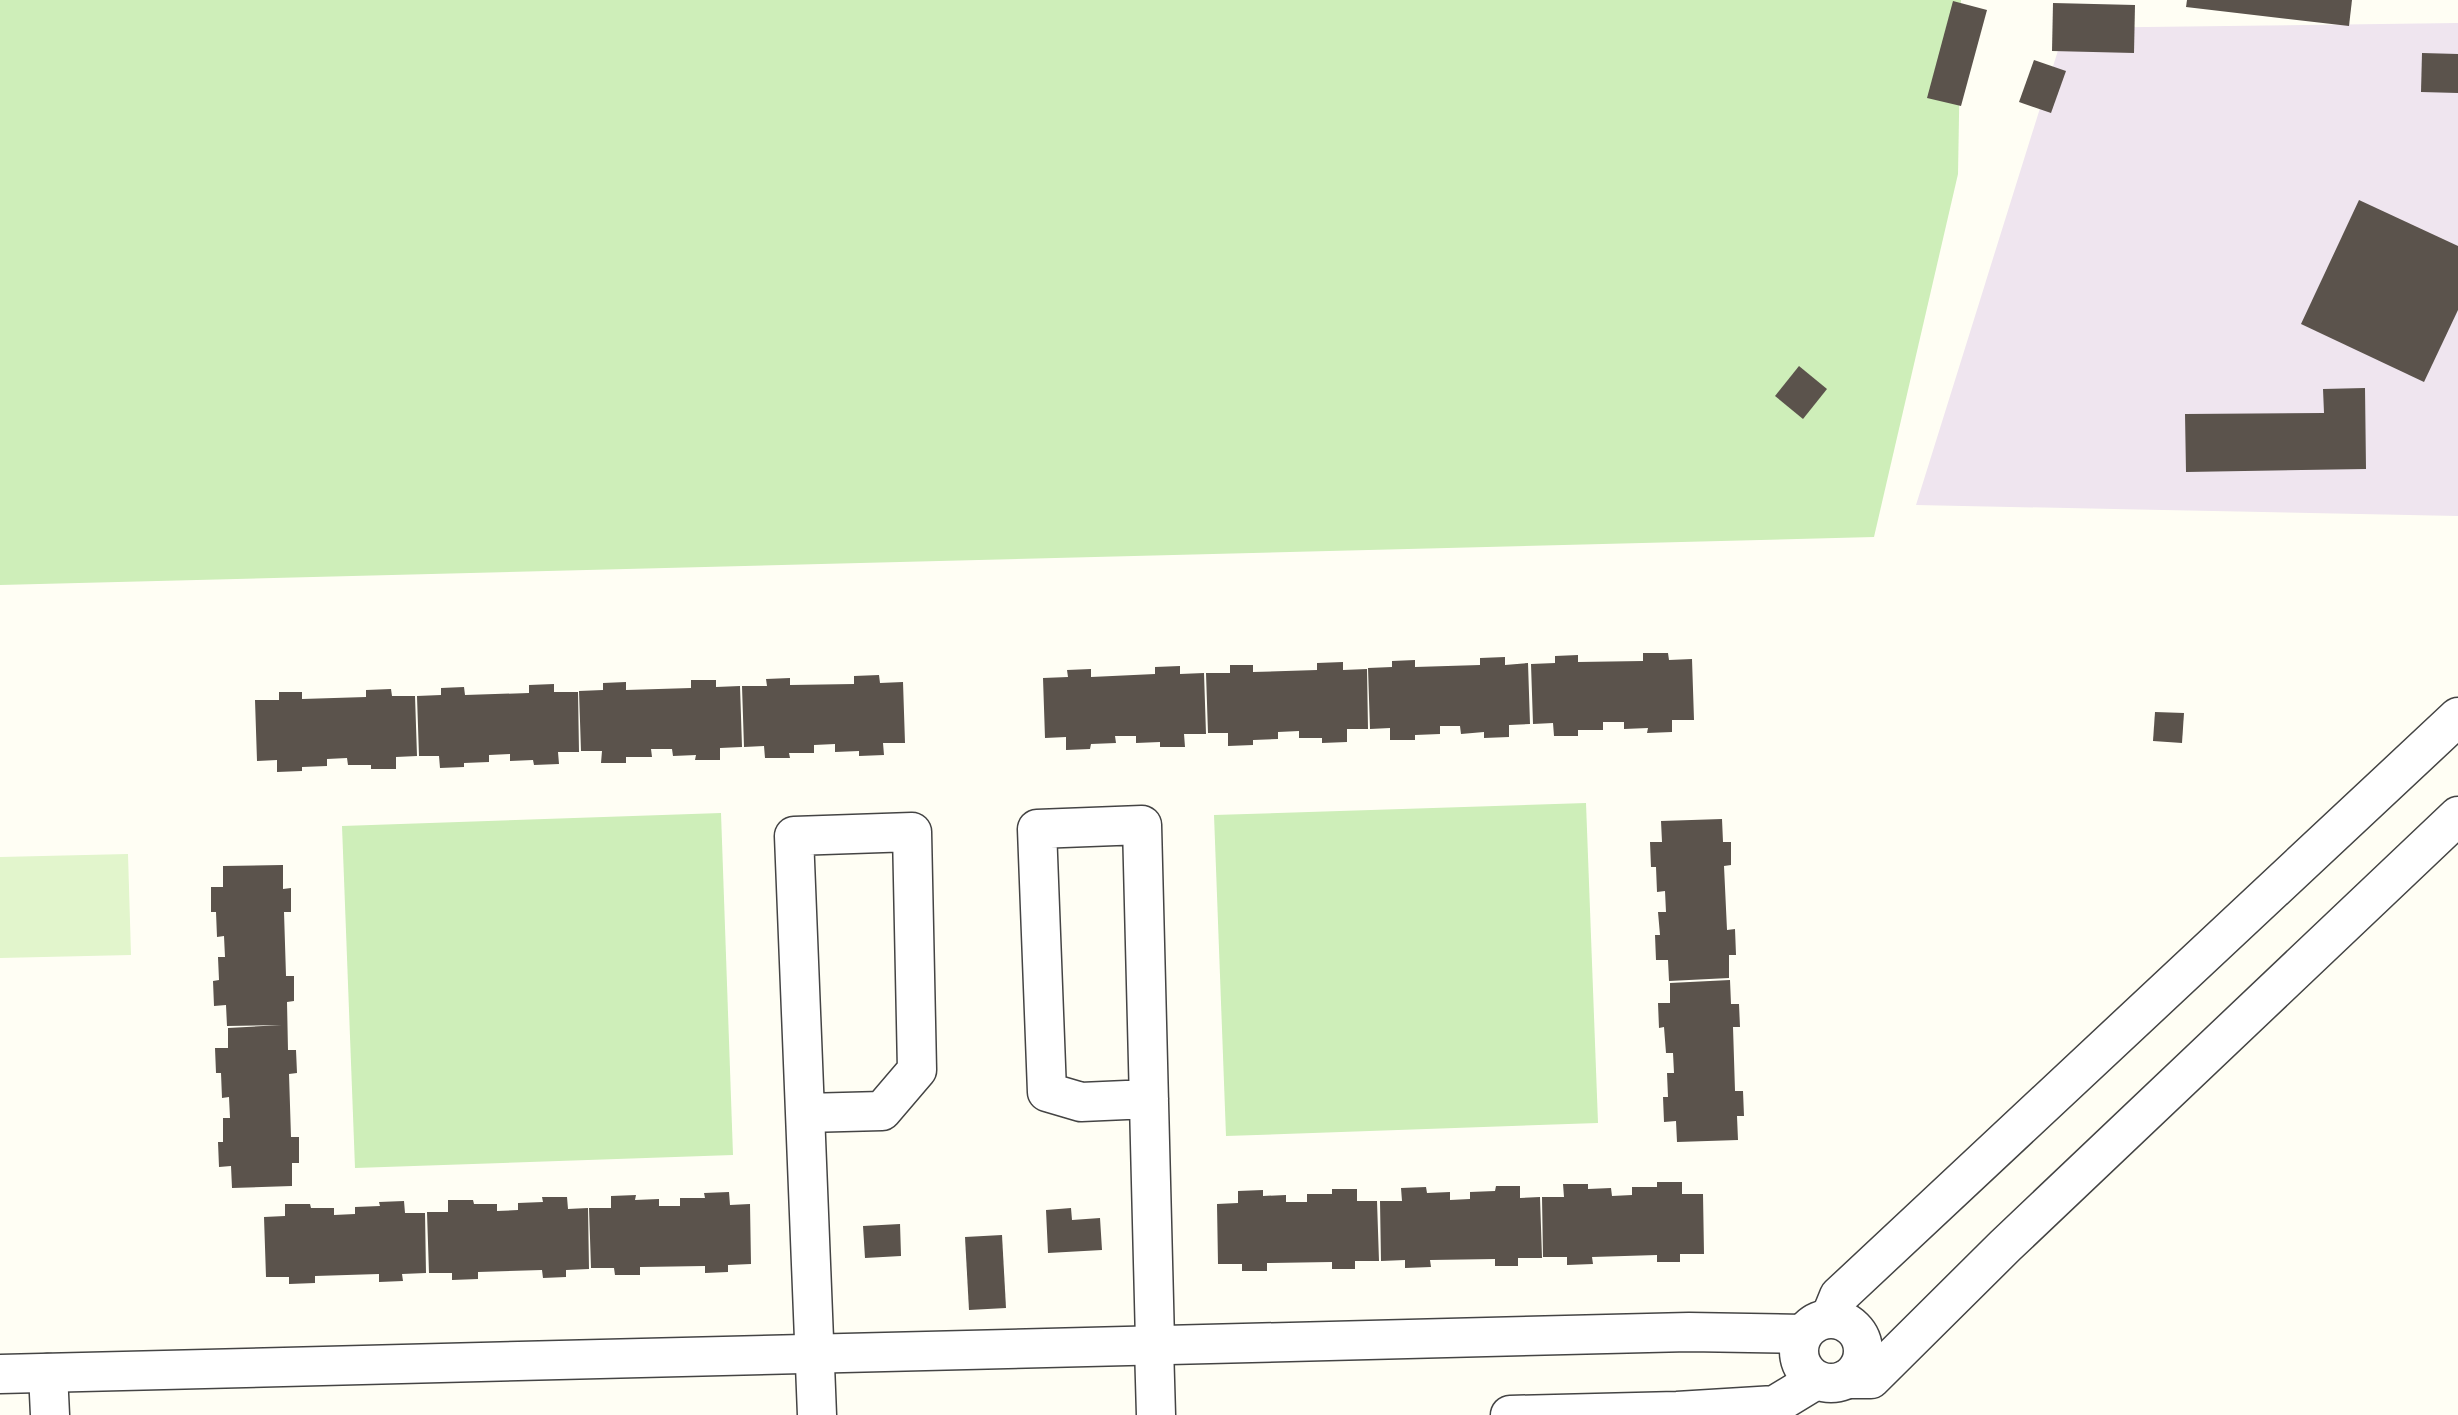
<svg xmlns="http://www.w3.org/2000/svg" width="2458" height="1415" font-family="'Libre Baskerville',serif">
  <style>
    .industrial { fill: #efe5ef }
    .green { fill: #ceeeb9 }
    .pitch { fill: #e2f5cc }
    .building { fill: #5b534c }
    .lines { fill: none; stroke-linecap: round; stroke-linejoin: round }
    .minor-casing { stroke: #444; stroke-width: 41 }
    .minor { stroke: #fff; stroke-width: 38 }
  </style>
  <rect width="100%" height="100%" fill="#fffef4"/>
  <!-- industrial -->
  <polygon class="industrial" points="2458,23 2458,516 1916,505 2065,28"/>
  <!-- green -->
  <g class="green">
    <polygon points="0,0 1961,0 1958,174 1874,537 0,585"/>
    <polygon points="1586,803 1598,1123 1226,1136 1214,815"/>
    <polygon points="721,813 733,1155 355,1168 342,826"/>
  </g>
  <!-- pitch -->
  <polygon class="pitch" points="128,854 131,955 0,958 0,857"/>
  <!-- building -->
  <g class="building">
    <polygon points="2187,0 2352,0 2349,26 2186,7"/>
    <polygon points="1953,1 1987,10 1961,106 1927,98"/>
    <polygon points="2053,3 2135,5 2134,53 2052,51"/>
    <polygon points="2422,53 2458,54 2458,93 2421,92"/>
    <polygon points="2034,60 2066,71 2051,113 2019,102"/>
    <polygon points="2359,200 2458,246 2458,310 2424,382 2301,324"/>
    <polygon points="1799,366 1827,389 1803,419 1775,396"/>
    <polygon points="2365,388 2366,469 2186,472 2185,414 2324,413 2323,389"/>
    <polygon points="1643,653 1668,653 1669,660 1692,659 1694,720 1672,720 1672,732 1647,733 1648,728 1624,729 1624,722 1603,722 1603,730 1578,730 1578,736 1554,736 1553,723 1533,724 1531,664 1555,663 1555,656 1578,655 1578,662 1643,661"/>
    <polygon points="1505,657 1505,665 1528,663 1530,724 1509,725 1509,737 1484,738 1484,732 1461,734 1460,726 1440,726 1440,734 1415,735 1415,740 1390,740 1390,728 1370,729 1368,668 1392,667 1392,661 1415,660 1415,667 1480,665 1480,658"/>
    <polygon points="1343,662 1343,670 1367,669 1368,729 1347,729 1347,742 1322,743 1322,738 1299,738 1299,731 1278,732 1278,739 1253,740 1253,745 1228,746 1228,733 1208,733 1206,673 1230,673 1230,665 1253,665 1253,672 1317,670 1317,663"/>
    <polygon points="1180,666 1180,674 1204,673 1206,734 1184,734 1185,747 1160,747 1160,742 1136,743 1136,736 1115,736 1116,743 1091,744 1090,749 1066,750 1066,737 1045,738 1043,678 1068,677 1067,670 1091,669 1091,677 1155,674 1155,667"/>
    <polygon points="879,675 880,683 903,682 905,743 883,743 884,755 859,756 859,751 835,752 835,744 814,745 814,753 789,753 790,758 765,758 764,746 744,747 742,686 767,686 766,679 790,678 790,685 854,684 854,676"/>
    <polygon points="691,680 716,680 716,687 740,686 742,747 720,748 720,760 695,760 696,755 673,756 672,749 651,749 652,757 626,757 626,763 601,763 602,751 581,751 579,691 603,690 603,683 626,682 626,690 691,688"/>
    <polygon points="554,684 554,692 578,692 579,752 558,752 559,764 534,765 533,760 510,761 510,754 489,755 489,762 464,763 464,767 440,768 439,756 419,756 417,696 441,695 441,688 464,687 465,695 529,693 529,685"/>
    <polygon points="391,689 392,696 415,696 417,756 396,757 396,769 371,769 371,765 348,765 347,758 327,759 327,766 302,767 302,771 277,772 277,760 257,761 255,700 279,700 279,692 302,692 302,699 366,697 366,690"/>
    <polygon points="2155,712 2184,713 2182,743 2153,741"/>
    <polygon points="1722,819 1723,842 1731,842 1731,865 1724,866 1727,930 1735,929 1736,955 1729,955 1729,978 1669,981 1668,960 1656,960 1655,935 1660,935 1658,912 1666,912 1665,891 1657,892 1656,867 1651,867 1650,842 1662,842 1661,821"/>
    <polygon points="283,865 283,889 291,888 291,912 284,912 286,976 294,976 294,1001 287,1002 288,1050 296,1050 297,1073 289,1074 291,1137 299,1137 299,1163 292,1163 292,1186 232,1188 231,1166 219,1167 218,1142 223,1142 223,1118 230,1118 229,1097 222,1098 221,1073 216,1073 215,1048 228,1048 228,1028 282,1025 227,1026 226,1005 214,1006 213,981 219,980 218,957 225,957 224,936 217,937 216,912 211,912 211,887 223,887 223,866"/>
    <polygon points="1730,980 1731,1004 1739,1004 1740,1027 1733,1027 1735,1091 1743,1091 1744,1116 1737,1116 1738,1140 1677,1142 1676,1121 1664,1122 1663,1097 1668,1097 1667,1073 1674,1073 1673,1053 1666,1053 1664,1027 1659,1028 1658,1003 1670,1003 1670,983"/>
    <polygon points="1657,1182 1682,1182 1682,1194 1703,1194 1704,1254 1680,1254 1680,1262 1657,1262 1657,1255 1592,1257 1593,1264 1567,1265 1567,1257 1543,1257 1542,1197 1564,1197 1563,1184 1588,1184 1588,1189 1611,1188 1612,1196 1632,1195 1632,1187 1657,1187"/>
    <polygon points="1496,1186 1520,1186 1520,1198 1540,1197 1542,1258 1518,1258 1518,1266 1495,1266 1495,1259 1430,1260 1431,1267 1405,1268 1405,1260 1381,1261 1380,1201 1402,1201 1401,1188 1426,1187 1427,1193 1450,1192 1450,1200 1470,1199 1470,1192 1495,1191"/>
    <polygon points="1332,1189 1357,1189 1357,1201 1377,1201 1379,1261 1355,1261 1355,1269 1332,1269 1332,1262 1267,1263 1267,1271 1242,1271 1242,1264 1218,1264 1217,1204 1238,1203 1238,1191 1263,1190 1263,1196 1286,1195 1286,1202 1307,1202 1307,1194 1332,1194"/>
    <polygon points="729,1192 730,1205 750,1204 751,1264 728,1265 728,1272 705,1273 705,1266 640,1267 640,1275 615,1275 614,1268 591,1268 589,1208 611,1208 611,1196 636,1195 635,1200 659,1199 659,1206 680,1206 680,1198 705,1198 704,1193"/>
    <polygon points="542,1197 567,1197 568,1209 588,1208 589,1269 566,1270 566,1277 543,1278 542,1270 478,1272 478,1279 452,1280 452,1273 429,1273 427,1212 448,1212 448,1200 473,1200 474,1204 497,1204 497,1211 518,1210 518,1203 543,1202"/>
    <polygon points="404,1201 405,1213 425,1213 426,1273 402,1274 403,1281 379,1282 379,1274 315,1276 315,1283 289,1284 289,1277 266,1277 264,1217 285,1216 285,1204 310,1204 311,1208 334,1208 334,1215 355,1214 355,1207 380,1206 379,1202"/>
    <polygon points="1071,1208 1072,1220 1100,1218 1102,1250 1048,1253 1046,1210"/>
    <polygon points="900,1224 901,1256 865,1258 863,1226"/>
    <polygon points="1002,1235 1006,1308 969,1310 965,1237"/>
  </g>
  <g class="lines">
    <defs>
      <g id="minor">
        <polyline points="1149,1099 1081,1102 1047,1092 1037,829 1142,825 1155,1341 1154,1346 1156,1415"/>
        <polyline points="805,1113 882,1111 917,1070 912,832 794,836 817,1415"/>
        <polyline points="1830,1318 1839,1296 2458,717"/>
        <circle cx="1831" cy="1351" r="32"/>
        <polyline points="48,1373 50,1415"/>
        <polyline points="0,1374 1689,1332 1803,1334"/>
        <polyline points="1847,1379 1871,1379 2005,1246 2458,816"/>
        <polyline points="1510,1415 1677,1411 1775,1405 1816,1380"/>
      </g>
    </defs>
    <!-- minor casing -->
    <use href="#minor" class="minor-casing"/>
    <!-- minor -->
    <use href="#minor" class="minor"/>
  </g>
</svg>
